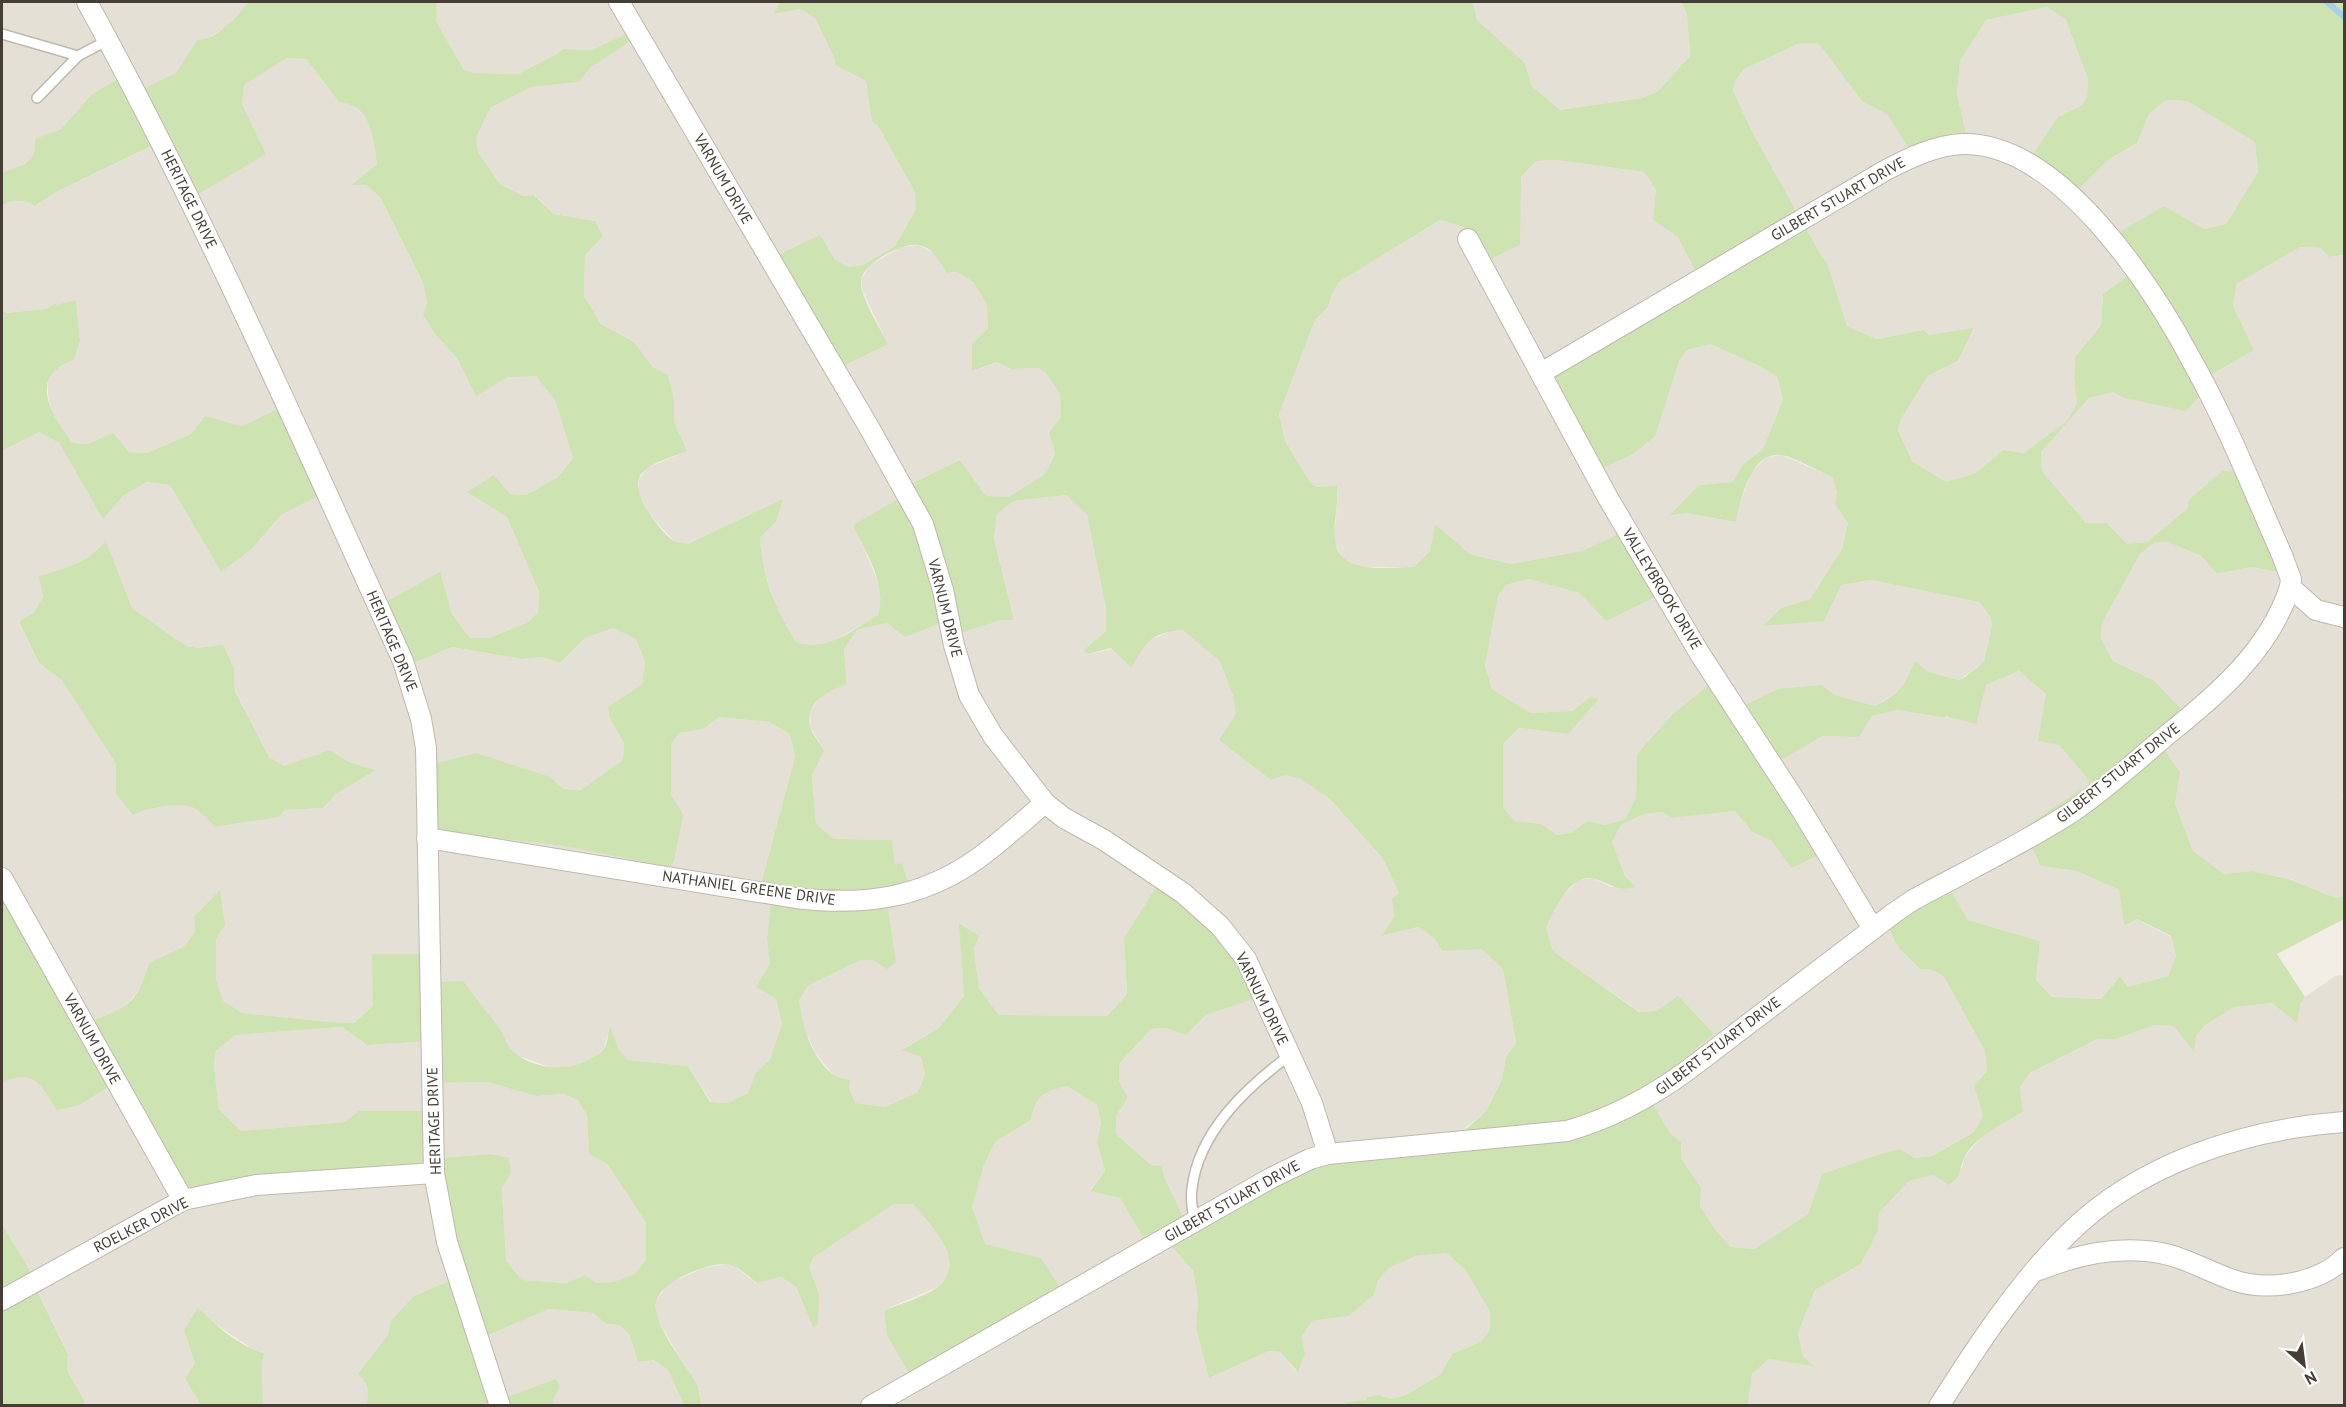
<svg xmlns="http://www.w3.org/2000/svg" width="2346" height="1407" font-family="'PT Sans',sans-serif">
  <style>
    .residential { fill: #e5e0d5; fill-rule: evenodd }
    .green { fill: #cde3b2; fill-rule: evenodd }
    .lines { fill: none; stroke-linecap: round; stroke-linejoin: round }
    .stream { stroke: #a7cfea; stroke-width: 6 }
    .lane-casing { stroke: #bfb8ad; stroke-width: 12 }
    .street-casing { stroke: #bfb8ad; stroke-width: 22 }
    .lane { stroke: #fff; stroke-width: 9 }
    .street { stroke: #fff; stroke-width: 20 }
    .labels { text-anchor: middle; stroke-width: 4.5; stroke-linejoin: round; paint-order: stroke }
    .street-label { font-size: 15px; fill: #443e36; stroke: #fff }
  </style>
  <rect width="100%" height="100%" fill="#f2eee6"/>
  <!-- residential -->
  <g class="residential">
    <polygon points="2,2 249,2 225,28 202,41 197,40 176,73 138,91 91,95 61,129 35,139 34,154 25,164 3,173 2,173"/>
    <polygon points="437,2 780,2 775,14 801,9 817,19 835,60 835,65 866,81 872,122 878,126 915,192 917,210 895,246 863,265 849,267 835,260 888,344 863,292 861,280 869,266 901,247 919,245 936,255 947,273 957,272 973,282 987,304 988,328 972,344 973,371 997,362 1011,369 1038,368 1046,373 1060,394 1061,417 1049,432 1055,454 1046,473 1009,498 986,496 960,460 909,485 903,496 854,525 881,589 882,603 878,615 827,645 807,646 796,642 777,612 761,559 760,538 776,522 782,500 688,544 674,541 649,514 638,492 639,479 647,468 687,451 674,421 674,399 668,375 653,367 634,342 601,324 584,296 585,255 595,221 554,214 535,195 523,196 500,184 478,152 476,138 490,108 532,87 579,82 590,68 637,37 636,29 592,50 563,49 557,54 518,74 475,73 464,70 436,21"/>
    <polygon points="1473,2 1681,2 1687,14 1690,56 1658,91 1642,98 1560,110 1532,86 1525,63 1477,20"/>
    <polygon points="2047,7 2066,20 2088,79 2087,98 2080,106 2058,117 2081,187 2108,160 2137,143 2149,114 2166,100 2187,101 2255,142 2258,172 2226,224 2204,229 2163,206 2135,270 2103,294 2101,325 2075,357 2074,377 2078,404 2069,420 2089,398 2113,391 2124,398 2204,379 2254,350 2233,306 2235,284 2299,247 2320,248 2329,257 2344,255 2344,795 2342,796 2344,798 2344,896 2336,898 2290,879 2252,871 2224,874 2193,851 2175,804 2180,772 2155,736 2153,680 2113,661 2101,639 2102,623 2140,554 2155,542 2168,542 2201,556 2217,574 2251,567 2289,574 2188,508 2147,542 2127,544 2107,523 2086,523 2042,471 2041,452 2065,423 2024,453 2003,450 1976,473 1946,482 1912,461 1898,430 1901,419 1928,376 1958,361 1974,329 1929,335 1923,330 1877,339 1847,326 1827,262 1822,257 1754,135 1733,91 1736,80 1744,69 1800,43 1819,44 1862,100 1888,114 1910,151 1966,134 1957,95 1960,61 1986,20"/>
    <path d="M287,58L306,59L339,102H351L365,114L372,132L377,164L351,185H366L380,197L423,283L427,302L423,315L435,334L457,358L476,395L508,377L536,375L555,399L573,458L558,477L526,495L468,492L507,516L539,592L538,612L528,622L489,638H470L452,614L439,572L404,667L452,647L522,659L542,657L560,663L585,638L613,628L636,639L645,662L642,684L608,707L609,717L624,743L623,760L582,790L564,789L550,777L434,831L564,846L683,816L671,794V744L679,733L703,729L719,717L769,722L790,734L795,757L761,884L772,891L767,939L771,964L756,987L776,999L782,1024L770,1059L756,1072L748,1093L727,1103L711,1102L688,1066L628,1060L619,1051L610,1027L604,1049L584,1064L555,1069L516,1055L503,1040L504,1035L373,1006L354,1023L330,1022L242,1013L222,1001L216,980V939L225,925L195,932L183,947L149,963L143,985L123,1009L83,1023L2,875V451L39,432L59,443L103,518L123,496L148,482L170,485L221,572L251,550L281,515L324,493L285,405L242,426L205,416L191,434L147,453L129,452L113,434L88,444L73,443L54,418L48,397V378L57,368L74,360L80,341L76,301L57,306L56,304L46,309L5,313L2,310V205L12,200H25L36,206L58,191L161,142L266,154L242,104L244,85ZM106,542L132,608L186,646L199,648L234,669L235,690L269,757L284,767L330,750L349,762L376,770L336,794L323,808L285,810L278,817L215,827L202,813L184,803L142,810L116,794V764L62,679L39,663L19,623L34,612L43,597L40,576L71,567L97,551Z"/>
    <polygon points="1556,160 1644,172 1656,190 1653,220 1678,236 1698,276 1679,361 1687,350 1710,344 1763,367 1777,377 1783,399 1763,449 1743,464 1733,482 1699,485 1686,513 1734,522 1751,472 1767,457 1782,455 1832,477 1837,492 1835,505 1848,523 1842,549 1810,599 1781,608 1764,625 1841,585 1871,580 1979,602 1990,616 1992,625 1984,662 1959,680 1928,672 1875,706 1835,695 1822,685 1735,710 1637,754 1636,798 1625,819 1605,825 1587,821 1571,833 1557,835 1542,824 1515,821 1503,807 1503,744 1519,728 1568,734 1590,697 1572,711 1529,713 1492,689 1485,666 1498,596 1506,585 1529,579 1579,593 1606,621 1627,530 1582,551 1511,564 1470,554 1435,524 1430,551 1414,567 1360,567 1343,558 1334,541 1338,491 1311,485 1285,441 1279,414 1315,320 1328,307 1332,294 1339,282 1440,220 1463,227 1484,262 1521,177 1536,161"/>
    <polygon points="1066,495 1087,515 1106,608 1106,631 1085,650 1088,654 1144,643 1171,631 1184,630 1220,662 1233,696 1236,714 1285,775 1302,779 1330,799 1383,859 1399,893 1392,899 1394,917 1383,936 1418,927 1434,938 1442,951 1482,948 1503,969 1516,1043 1506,1056 1502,1079 1487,1110 1465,1128 1465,1130 1183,1216 1164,1177 1162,1167 1151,1165 1116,1134 1116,1116 1128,1098 1119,1081 1119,1064 1151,1029 1165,1028 1186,1035 1206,1015 1261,996 1124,938 1127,994 1107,1016 999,1015 979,988 974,949 978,936 960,923 964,996 939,1028 903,1049 921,1057 925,1074 918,1092 885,1107 854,1103 849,1088 833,1075 815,1052 801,1022 799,1000 809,985 861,960 873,960 884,890 895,865 892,840 834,839 816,824 812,775 824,751 810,726 811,710 823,693 847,684 844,649 857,630 887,623 948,620 958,634 1001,620 1014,620 994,539 997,514 1014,501"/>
    <polygon points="2019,671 2046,694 2059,745 2090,780 2041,866 2077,871 2119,890 2124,926 2136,919 2171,937 2176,956 2168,976 2128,987 2120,976 2101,999 2052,997 2036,980 2040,941 1968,920 1944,878 1881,910 1898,947 1920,969 1933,970 1944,977 1985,1051 1987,1071 1974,1086 1983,1116 1974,1132 1932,1156 1915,1158 1900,1149 1877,1155 1822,1174 1808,1214 1754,1249 1731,1247 1714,1228 1700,1206 1701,1188 1681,1158 1681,1142 1670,1133 1647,1094 1649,1089 1714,1034 1657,1011 1640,1012 1553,951 1546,928 1559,899 1579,880 1593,878 1611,887 1636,887 1625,876 1612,842 1621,825 1644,814 1662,812 1672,818 1735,811 1752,832 1772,841 1773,764 1823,736 1859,737 1872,716 1898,710 1945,718 1986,685"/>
    <polygon points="2344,975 2344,1405 1748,1406 1752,1374 1769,1359 1813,1365 1803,1356 1798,1333 1815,1290 1861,1264 1878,1231 1879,1213 1909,1181 1962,1168 1964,1158 1983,1135 2023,1112 2020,1087 2030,1073 2098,1039 2116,1039 2155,1025 2174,1026 2196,1036 2204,1026 2234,1007 2272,1003 2300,1005 2305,997 2335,976"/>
    <polygon points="342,1027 367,1045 432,1041 439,1083 487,1082 536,1096 566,1094 579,1100 587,1115 589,1154 607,1164 646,1223 646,1260 635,1274 614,1282 597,1283 585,1275 566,1283 522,1280 506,1261 502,1189 511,1173 491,1154 438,1158 345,1122 241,1131 219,1109 214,1066 216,1051 234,1035"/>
    <polygon points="27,1076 42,1087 117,1082 184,1198 436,1174 456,1278 391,1321 389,1335 359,1374 364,1378 369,1397 366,1405 263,1405 262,1364 264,1353 254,1350 217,1325 184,1330 195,1363 185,1379 201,1405 85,1405 84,1400 67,1370 68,1353 34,1285 32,1274 2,1224 2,1083 13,1077"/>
    <polygon points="1067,1086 1097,1105 1101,1123 1097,1142 1105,1171 1090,1190 1120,1198 1144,1239 1161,1234 1193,1271 1198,1299 1196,1328 1209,1378 1269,1351 1280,1352 1296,1371 1305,1353 1302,1337 1312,1321 1349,1316 1374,1295 1378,1281 1389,1268 1416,1256 1446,1253 1465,1269 1491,1311 1490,1331 1480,1342 1452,1354 1441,1374 1406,1395 1391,1399 1379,1395 1367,1397 1367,1400 1346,1402 1346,1405 701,1406 699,1389 656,1317 656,1301 668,1284 703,1268 726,1264 735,1267 756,1283 781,1277 796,1287 813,1326 819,1294 809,1267 814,1257 894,1204 913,1204 941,1237 950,1260 949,1275 938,1287 884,1310 1041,1258 984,1244 972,1207 984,1165 995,1142 1031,1120 1034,1103 1044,1092"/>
    <polygon points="549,1309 593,1313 606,1324 619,1325 629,1334 638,1362 652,1360 668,1370 684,1405 553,1405 554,1399 560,1387 502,1399 481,1338"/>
  </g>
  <!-- green -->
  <g class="green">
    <path d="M249,2H437L436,21L464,70L475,73L518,74L557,54L563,49L592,50L636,29L637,37L590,68L579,82L532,87L490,108L476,138L478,152L500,184L523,196L534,195L554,214L595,221L603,236L585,255L584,296L601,324L634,342L653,367L668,375L674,399V421L687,451C673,457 646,463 639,478C632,495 660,532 674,541C678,542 684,543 688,544L783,499L776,522L760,538C762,577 775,609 796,642C827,653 852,630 878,615C888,585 865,552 853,525L903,496L909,485L960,460L986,496L1009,497L1046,473L1055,454L1049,432L1061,417L1060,394L1046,373L1038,368L1011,369L997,362L972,371V344L988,328L987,304L973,282L957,272L947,273C940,262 931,246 918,245C901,243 864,263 861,280C859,295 881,330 888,344L835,370L776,256L820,235L835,260L849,267L863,265L895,246L916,210L915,192L878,126L872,122L866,81L835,65V60L816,19L801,9L774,14L780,2H1473L1477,20L1525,63L1532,86L1560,110L1642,98L1658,91L1690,56L1687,14L1681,2H2344V255L2329,257L2320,248L2300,247L2236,284L2233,306L2254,350L2204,379L2208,387L2186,411L2124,398L2113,392L2089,398L2041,452L2042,471L2086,523H2107L2127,544L2147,542L2188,508L2189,500L2222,471L2247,473L2289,574L2251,567L2217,574L2201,556L2168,542H2155L2140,554L2102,623L2101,639L2113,661L2153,680L2180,708L2178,714L2155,736L2180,772L2175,804L2193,851L2224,874L2252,871L2289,879L2336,898L2344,896V919L2277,954L2305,997L2300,1005L2297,1023L2272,1003L2234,1007L2204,1026L2196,1036L2194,1052L2174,1026L2155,1025L2116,1039H2098L2030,1073L2020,1087L2023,1112C2005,1123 1974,1137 1964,1158C1957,1173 1965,1172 1949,1185L1933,1175L1909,1181L1879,1213L1878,1231L1861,1264L1815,1290L1798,1333L1803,1356L1814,1366L1769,1359L1752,1374L1748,1405H1346V1402L1366,1400L1367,1397L1379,1395L1391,1399L1406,1395L1441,1374L1452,1354L1480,1342L1490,1331V1311L1465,1269L1446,1253L1416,1256L1389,1268L1378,1281L1374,1295L1349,1316L1312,1321L1302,1337L1305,1353L1298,1372L1280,1352L1269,1351L1209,1378L1196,1328L1198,1299L1193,1271L1161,1234L1144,1239L1120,1198L1090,1191L1105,1171L1097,1142L1101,1123L1097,1105L1067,1086C1042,1093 1036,1094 1031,1120L995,1142L984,1165L972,1207L985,1244L1041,1258L1060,1288L909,1373L887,1335L884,1311C898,1305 929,1295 939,1286C968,1260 930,1225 913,1204H894L814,1257L809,1267L819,1294L818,1324L813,1327L796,1287L781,1277L757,1283C748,1276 737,1265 725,1264C705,1264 661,1281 656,1302C651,1324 688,1366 698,1387C700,1393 700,1400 701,1405H684L668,1370L653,1360L638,1362L629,1334L619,1325L606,1324L593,1313L549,1309L481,1338L502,1399L556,1379L560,1387L554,1399L553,1405H366C370,1395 368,1381 358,1374L388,1335L391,1321L414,1296L457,1278L436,1175L192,1200L117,1082L79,1105L57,1110C41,1085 32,1067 2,1083V875L84,1023C124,1009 137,1007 149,963L183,947L195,932L194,917L220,890L225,925L216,939V980L223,1001L242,1013L330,1022L354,1023L373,1006L372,954H430L435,982L463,981L503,1033C510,1067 567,1077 593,1057C596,1055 602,1052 604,1049C608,1043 608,1032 610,1026L619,1050L628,1060L688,1066L710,1102L727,1103L748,1093L756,1072L770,1059L782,1024L776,999L756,987L770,964L767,939L772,891L761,884L795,757L790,734L769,722L719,717L703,729L679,733L671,744V794L683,815L674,861L670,867L564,846L434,831L430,765L476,753L550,777L564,789L581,790L623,760L624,743L609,717L608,707L642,684L645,662L636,639L613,628L585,638L560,663L542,657L522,659L452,647L404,667L375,608L440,572L452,614L470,638H489L528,622L538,612L539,592L507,517L467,492L494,475L510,494L526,495L558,477L573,458L555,400L536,376L508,377L476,396L457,358L435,334L423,315L427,302L423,283L380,197L366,185H351L377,164C373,138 372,104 339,102L306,59L287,58L244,85L242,104L266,154L195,196L160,142L58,191L35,206C23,199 15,199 2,205V173L25,164L34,154L35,139L61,129L91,95L126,74L138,91L176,73L197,40C218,40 236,16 249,2ZM2047,7L2066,20L2088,79L2087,98L2080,106L2058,117L2032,156L2073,191L2081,187L2108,160L2137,143L2149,114L2166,100L2187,101L2255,142L2258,172L2226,224L2204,229L2164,206L2113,236L2135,270L2103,294L2101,325L2075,357L2074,377L2077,404L2067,421L2024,453L2003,450L1976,473L1946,482L1912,461L1898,430L1901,419L1928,376L1958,361L1974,328L1929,335L1923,330L1877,339L1847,326L1827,262L1822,257L1754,135L1733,91L1736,80L1744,69L1800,43L1819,44L1862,101L1888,115L1910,151L1965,138L1966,134L1957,94L1960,61L1986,20ZM1556,160L1644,172L1656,190L1653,220L1678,237L1698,276L1544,371L1597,471L1633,454L1655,436L1679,361L1687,350L1710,344L1762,367L1777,377L1783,399L1763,449L1743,464L1733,482L1699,485L1670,515L1686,513L1735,522C1742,500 1749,452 1781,455C1792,456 1820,472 1832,477L1837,492L1835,505L1848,523L1842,549L1810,599L1781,608L1763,626L1824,621L1841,585L1871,580L1979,602L1990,616L1992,625L1984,662L1965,677L1959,680L1928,672L1915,661C1904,687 1900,693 1875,706L1835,695L1822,685L1778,689L1735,710L1714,681L1673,714L1637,754L1636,798L1625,819L1605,825L1587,821L1571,833L1557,835L1542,824L1515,821L1503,807V744L1519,728L1568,734L1599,699L1590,697L1572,711L1530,713L1492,689L1485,666L1498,596L1506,585L1529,579L1579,593L1606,621L1657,596L1627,530L1582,551L1511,564L1470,554L1435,524L1430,551L1414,567C1389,567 1338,576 1335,539C1333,521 1339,504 1337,486L1318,487L1311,484L1285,441L1279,414L1315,320L1328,307L1332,294L1339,282L1440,220L1463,227L1484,262L1520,245L1521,177L1536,161ZM1066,495L1087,515L1106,608V631L1084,650L1088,654L1111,648L1132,668C1145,642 1152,632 1183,630L1220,662L1233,696L1236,714L1219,740L1271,780L1285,775L1301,779L1330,799L1383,859L1399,893L1392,899L1394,917L1382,936L1418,927L1434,938L1442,951L1482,949L1503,969L1516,1043L1506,1056L1502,1079L1487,1110L1465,1130L1322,1145L1292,1157L1190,1215L1183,1216L1164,1177L1162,1166L1151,1165L1116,1134V1116L1128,1098L1119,1081V1064L1151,1029L1165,1028L1186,1035L1206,1015L1262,996L1221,928L1160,881L1124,938L1127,994L1107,1016L999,1015L979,988L974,949L979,936L959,923L964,996L939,1028L902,1050L921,1057L925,1074L918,1092L885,1107L855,1103L849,1088L850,1080C844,1079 836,1077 832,1074C811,1056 802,1026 799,1000L809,985L861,960H873L887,969L896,962L885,891L904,884L907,881L902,863L895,865L892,840L834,839L816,824L812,775L824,751C820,743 812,734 810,726C805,701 829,691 847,684L844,649L857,630L887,623L905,637L948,620L958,634L1001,620H1014L994,539L997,514L1014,501ZM2019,671L2046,694L2038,741L2059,745L2089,780L2087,786L2023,828L2041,866L2077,871L2119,890L2124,926L2137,919L2171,936L2176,956L2168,976L2128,987L2120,976L2101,999L2052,997L2036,980L2040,941L1968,920L1944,878H1937L1880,910L1898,947L1920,969L1933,970L1944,977L1985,1051L1987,1071L1974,1086L1983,1116L1974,1132L1932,1156L1915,1158L1900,1149L1877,1155L1822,1174L1808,1214L1754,1249L1731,1247L1714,1228L1700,1206L1701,1188L1681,1158V1142L1670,1133L1647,1094L1649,1089L1714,1034L1678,996L1657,1011L1639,1012L1553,951L1546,928C1554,910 1571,871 1596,879C1613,885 1618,892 1636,887L1625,876L1612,842L1621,825L1644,814L1662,812L1672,818L1735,811L1752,832L1772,841L1791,868L1826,852L1774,764L1823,736L1859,737L1872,716L1898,710L1945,718L1946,716L1976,724L1986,685ZM342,1027L367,1045L432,1041L439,1083L487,1082L536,1096L565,1094L578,1100L587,1115L589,1154L607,1164L646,1223V1260L635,1274L614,1282L597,1283L585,1275L566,1283L522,1280L506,1261L502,1189L511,1173L509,1158L491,1154L438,1158L433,1111H359L345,1122L241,1131L219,1109L214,1066L216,1051L235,1035Z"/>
    <path d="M76,300L80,341L74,360C68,363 61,365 57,369C32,389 59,425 73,443L88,444L113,433L129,452L147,453L191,434L205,416L242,426L285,405L324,493L281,515L251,550L221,572L170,485L147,482L123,496L103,519L59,443L39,432L2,451V310L6,313L46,309L56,303L57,305Z"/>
    <path d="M106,541L132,608L186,646L199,648L223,645L234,669L235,691L269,757L284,766L330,750L349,762L376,770L336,794L323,808L285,810L279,817L215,827C195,805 190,802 160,807C150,809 142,810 133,815L116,794V764L62,680L39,663L19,622L34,612L43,597L39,576C65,569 88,562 106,541Z"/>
    <polygon points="2,1224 32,1274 34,1285 68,1354 67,1370 84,1400 85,1405 2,1406"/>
    <path d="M198,1308C216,1325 238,1346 264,1353L262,1365L263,1405H201L185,1379L195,1363L184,1330Z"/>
  </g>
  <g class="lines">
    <!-- stream -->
    <polyline class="stream" points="2327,2 2344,17"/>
    <defs>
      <g id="lane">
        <polyline points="2,34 78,56"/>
        <polyline points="37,98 78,56 108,40"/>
        <path d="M1194,1221C1193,1211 1190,1199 1192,1189C1198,1132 1247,1087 1290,1055"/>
      </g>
      <g id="street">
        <path d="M87,2C204,215 302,439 403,661L421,719L426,748L434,1173L447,1242L500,1406"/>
        <polyline points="619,2 870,429 923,524 943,590 954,645 969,695 993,736 1045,803 1064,818 1104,840 1183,893 1220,926 1246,959 1312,1103 1328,1154"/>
        <polyline points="1468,239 1608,498 1700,654 1802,811 1873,929"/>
        <polyline points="2290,587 2316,610 2344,617"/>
        <path d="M427,838L796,898C862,906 921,899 977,859C1001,842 1022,822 1045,803"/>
        <polyline points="2,878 183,1200"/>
        <path d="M2039,1270C2077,1255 2115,1246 2155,1252C2183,1256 2207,1271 2233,1280C2267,1292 2318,1284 2344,1258"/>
        <polyline points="2,1300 183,1200 256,1185 434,1173"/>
        <path d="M871,1406L1271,1178L1310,1159L1328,1154L1567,1131C1612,1118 1650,1098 1688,1070L1894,913L1913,900C1966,871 2021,845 2072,812C2105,790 2136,761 2167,735C2217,695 2269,651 2290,587L2291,579L2282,555C2253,490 2227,423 2192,361C2152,286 2059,142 1963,144C1936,145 1909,158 1886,170L1541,373"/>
        <path d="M1939,1406C1977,1346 2017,1285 2067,1235C2139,1163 2246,1129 2344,1122"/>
      </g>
    </defs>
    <!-- lane casing -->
    <use href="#lane" class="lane-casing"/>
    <!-- street casing -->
    <use href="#street" class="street-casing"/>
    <!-- lane -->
    <use href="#lane" class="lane"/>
    <!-- street -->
    <use href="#street" class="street"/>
  </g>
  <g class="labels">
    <!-- street labels -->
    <g class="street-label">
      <text transform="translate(723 179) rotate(60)" y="5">VARNUM DRIVE</text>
      <text transform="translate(189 199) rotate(64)" y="5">HERITAGE DRIVE</text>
      <text transform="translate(1838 199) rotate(-30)" y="5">GILBERT STUART DRIVE</text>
      <text transform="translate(1662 589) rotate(59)" y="5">VALLEYBROOK DRIVE</text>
      <text transform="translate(945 608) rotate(76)" y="5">VARNUM DRIVE</text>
      <text transform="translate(392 641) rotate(67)" y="5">HERITAGE DRIVE</text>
      <text transform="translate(2118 773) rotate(-38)" y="5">GILBERT STUART DRIVE</text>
      <text transform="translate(749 888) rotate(8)" y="5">NATHANIEL GREENE DRIVE</text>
      <text transform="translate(1262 999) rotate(64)" y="5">VARNUM DRIVE</text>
      <text transform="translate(92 1039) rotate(61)" y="5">VARNUM DRIVE</text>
      <text transform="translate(1718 1046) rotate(-37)" y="5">GILBERT STUART DRIVE</text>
      <text transform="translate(434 1121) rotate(-92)" y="5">HERITAGE DRIVE</text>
      <text transform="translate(1232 1201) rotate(-29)" y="5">GILBERT STUART DRIVE</text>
      <text transform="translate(141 1225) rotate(-27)" y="5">ROELKER DRIVE</text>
    </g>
  </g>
  <!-- border -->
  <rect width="2346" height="1407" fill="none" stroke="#443e36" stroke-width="6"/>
  <!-- north arrow -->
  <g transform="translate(2304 1365) rotate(152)" stroke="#ffffff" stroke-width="4.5" paint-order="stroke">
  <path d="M0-4.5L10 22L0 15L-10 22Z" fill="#443e36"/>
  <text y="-9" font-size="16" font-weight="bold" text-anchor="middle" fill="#443e36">N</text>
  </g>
</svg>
